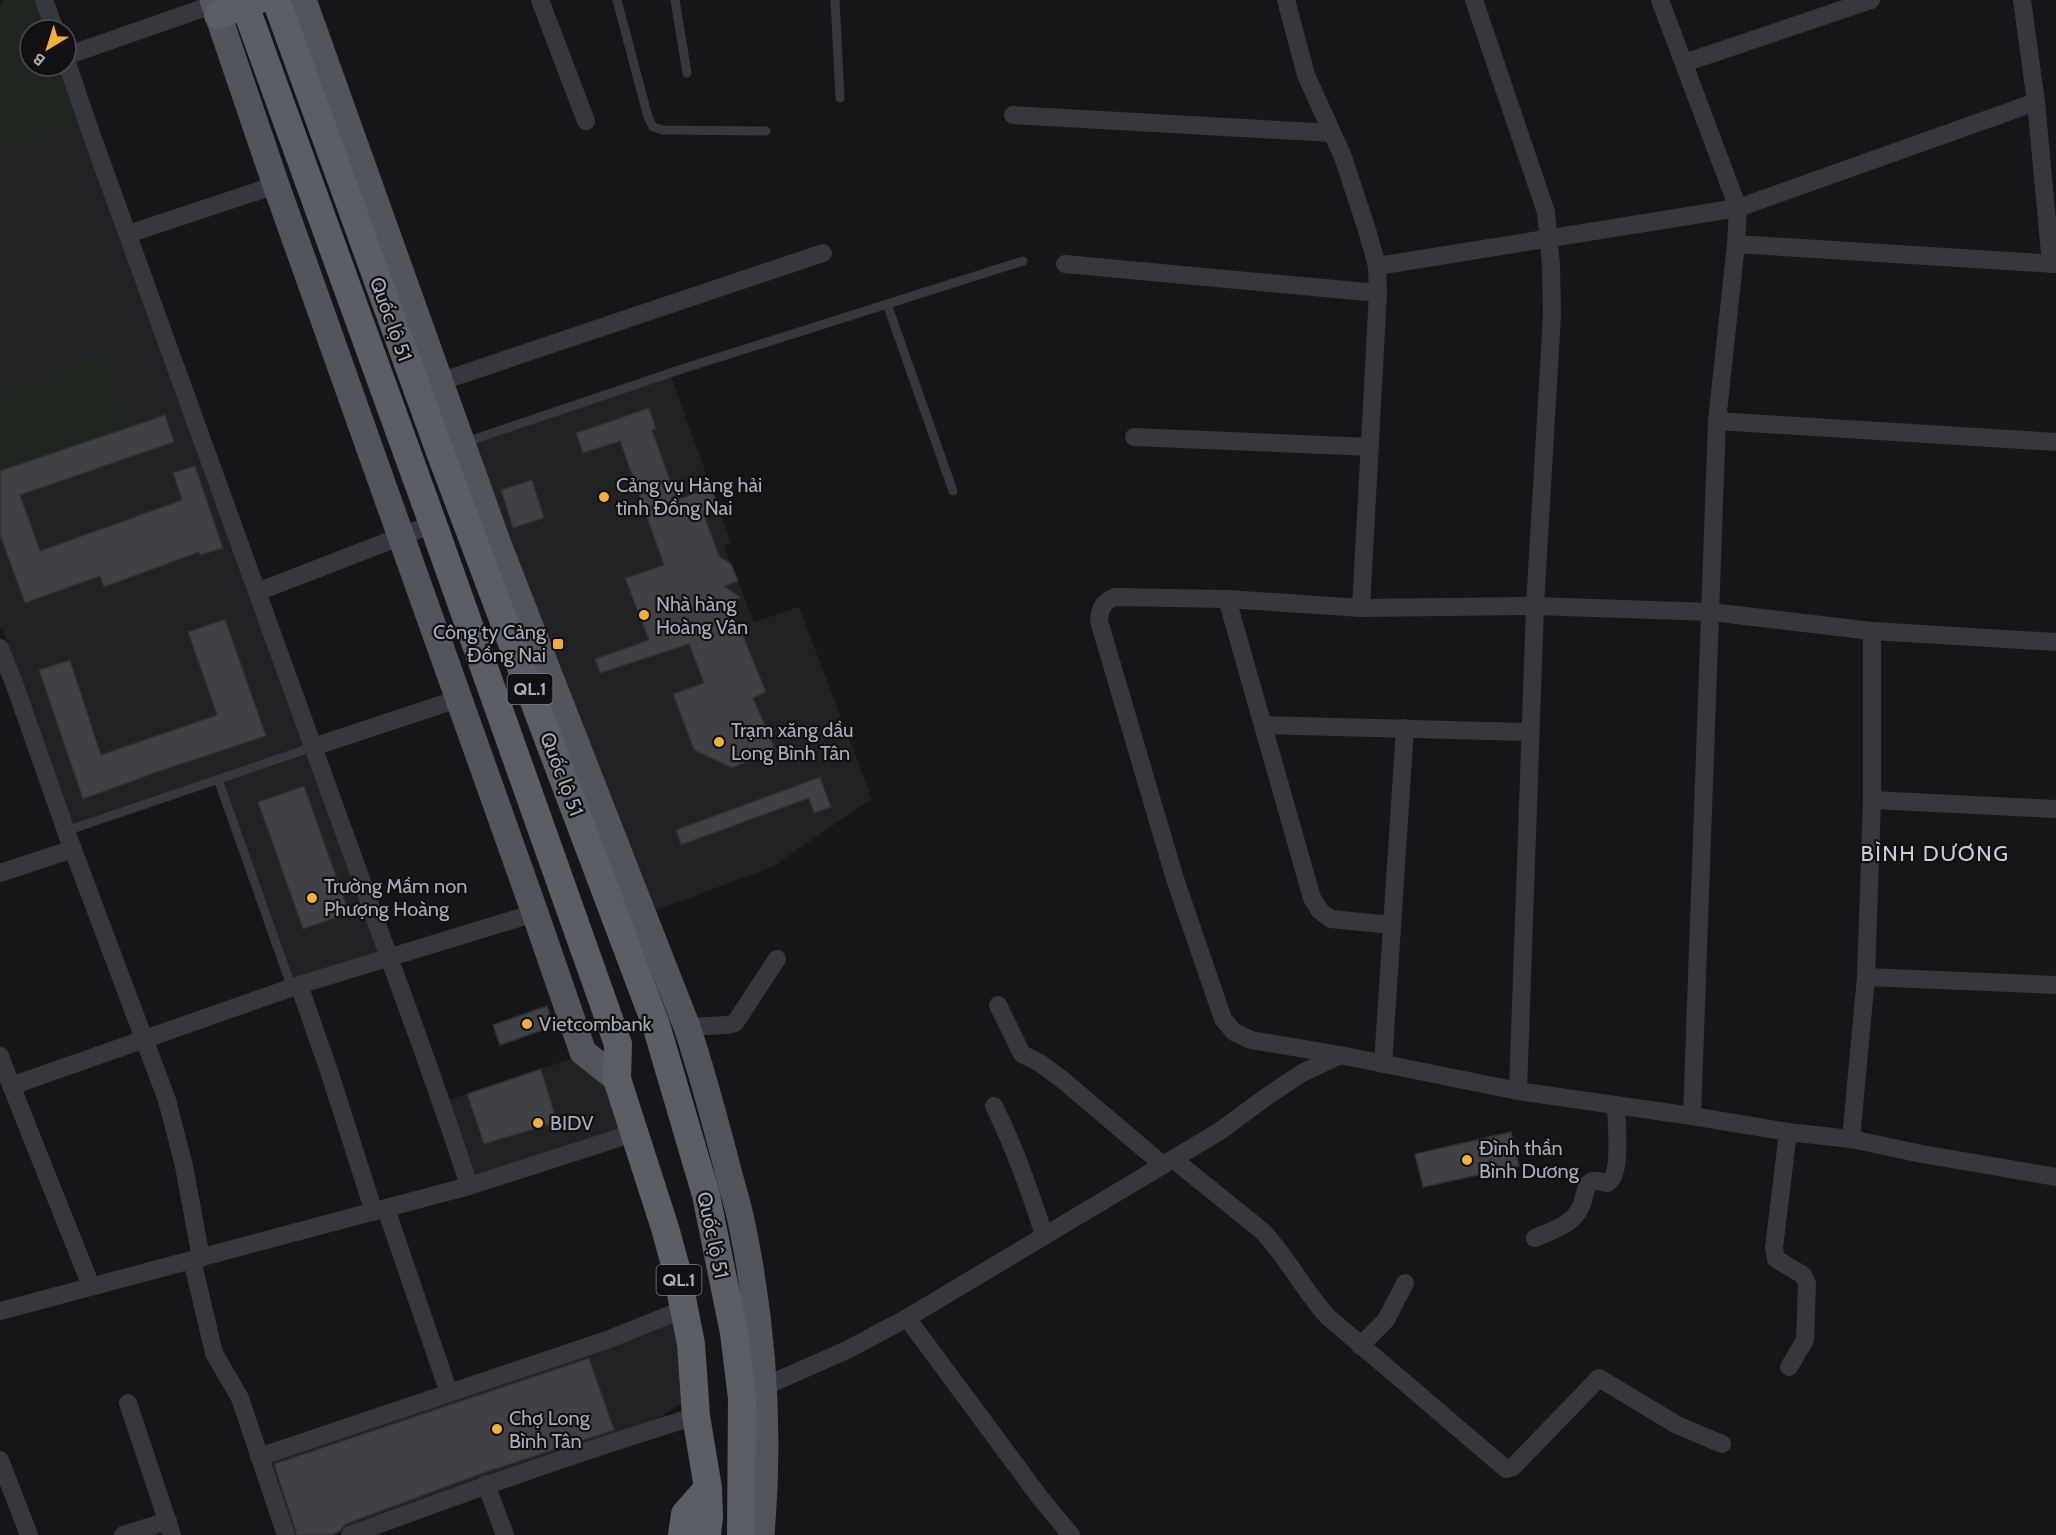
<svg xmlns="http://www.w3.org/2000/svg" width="2056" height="1535" font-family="Cabin,sans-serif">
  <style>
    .built { fill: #222225 }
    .green { fill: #1e261f }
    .building { fill: #404145; stroke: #303034; stroke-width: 1.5 }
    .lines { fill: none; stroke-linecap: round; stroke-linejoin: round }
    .service { stroke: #37383d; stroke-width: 9 }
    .minor { stroke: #37383d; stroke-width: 18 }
    .primary { stroke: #53555c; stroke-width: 27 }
    .trunk { stroke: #5b5e65; stroke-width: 28 }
    .poi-dot { fill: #f2b134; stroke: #111113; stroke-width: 2 }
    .labels { text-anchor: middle; stroke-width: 4.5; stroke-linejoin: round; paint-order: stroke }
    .shield { fill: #111113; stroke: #7b7e86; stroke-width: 1.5 }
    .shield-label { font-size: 18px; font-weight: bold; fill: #a8adb8 }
    .street-label { font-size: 20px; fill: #a8adb8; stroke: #111113 }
    .poi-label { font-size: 20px; fill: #a8adb8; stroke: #111113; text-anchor: start }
    .quarter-label { font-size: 22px; letter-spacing: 1.5px; fill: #c9ccd4; stroke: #111113 }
  </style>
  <rect width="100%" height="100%" fill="#161618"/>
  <!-- built -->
  <g class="built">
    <polygon points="3,0 30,30 30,66 60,66 305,745 72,824 10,650 4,632 0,629 0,6"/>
    <polygon points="671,376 731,543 724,546 754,622 799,607 872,799 772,867 654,911 507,539 473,443"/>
    <polygon points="307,754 379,953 294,980 224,782"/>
    <polygon points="573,1058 607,1086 621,1129 473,1177 449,1100"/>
    <polygon points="675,1320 685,1402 648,1424 484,1478 331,1535 294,1535 268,1461"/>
  </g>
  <!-- green -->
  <g class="green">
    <polygon points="3,0 36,0 47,30 30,30 30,66 60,66 81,126 0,150 0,6"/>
    <polygon points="105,353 131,427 0,471 0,390"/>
  </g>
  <!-- building -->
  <g class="building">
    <polygon points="649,408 656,429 652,430 677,500 711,487 718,507 703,512 719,556 731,564 738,581 724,586 740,597 732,609 766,692 753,698 776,750 732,768 694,750 673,694 704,683 689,644 600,673 595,659 649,640 625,578 664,565 620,441 583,453 576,433"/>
    <polygon points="165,415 174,442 20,495 40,551 182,500 173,473 195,466 223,548 200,555 199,552 104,587 100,576 25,603 0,535 0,471"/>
    <polygon points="532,480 544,518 513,528 501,490"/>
    <polygon points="225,619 266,736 157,772 83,799 39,670 70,660 101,755 217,715 188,632"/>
    <polygon points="820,777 831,807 814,813 809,798 681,845 676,830"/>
    <polygon points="304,786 349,913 303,929 258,802"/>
    <polygon points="547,1006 554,1026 500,1045 493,1025"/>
    <polygon points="541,1069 557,1122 484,1144 467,1094"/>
    <polygon points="1511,1132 1519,1166 1423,1187 1415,1154"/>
    <polygon points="589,1358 614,1430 483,1473 346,1524 339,1532 331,1535 297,1535 274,1464"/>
  </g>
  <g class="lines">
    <!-- service -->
    <g class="service">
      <polyline points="617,0 648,117 653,127 663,130 766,131"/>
      <polyline points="675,0 687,73"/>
      <polyline points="835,0 840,98"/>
      <polyline points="887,304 953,491"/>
      <polyline points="463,443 682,369 1023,261"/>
      <polyline points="218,779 292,988"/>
      <polyline points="66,831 313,747"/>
    </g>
    <!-- minor -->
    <g class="minor">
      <polyline points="44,0 55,30"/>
      <polyline points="540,0 586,121"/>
      <polyline points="1286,0 1306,75 1343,157 1367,230 1377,266 1378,293 1361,608"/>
      <polyline points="1474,0 1546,212 1551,265 1552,315 1535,606 1518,1091"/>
      <polyline points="1660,0 1738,208 1736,244 1717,421 1692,1116"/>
      <polyline points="2022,0 2036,102 2051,264"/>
      <polyline points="66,56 215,4"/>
      <path d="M66,60L88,125L357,868C394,974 435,1078 469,1186"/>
      <polyline points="1684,63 1871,0"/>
      <polyline points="1013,115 1332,133"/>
      <polyline points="128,234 276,185"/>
      <polyline points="1736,244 2056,264"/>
      <polyline points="1065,264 1378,293"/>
      <polyline points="1377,266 1738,208 2036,102"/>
      <polyline points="439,382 823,253"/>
      <polyline points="1717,421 2056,442"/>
      <polyline points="1134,437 1370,447"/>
      <polyline points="257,592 433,524"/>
      <polyline points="1227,599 1312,898 1320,911 1331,919 1392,925"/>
      <path d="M2056,642L1872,631L1711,612L1535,606L1361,608L1227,599L1115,597C1103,602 1100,608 1099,621L1175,879L1223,1019L1234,1032L1251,1040L1340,1055L1518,1091L1692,1116L1788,1132L1851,1139L1922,1154L2056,1177"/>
      <polyline points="0,648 14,683 66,831 167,1100 184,1166 201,1258"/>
      <polyline points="1263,725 1530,732"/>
      <polyline points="313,747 458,699"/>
      <polyline points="1872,800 2056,809"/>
      <polyline points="0,873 73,849"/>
      <polyline points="1866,977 2056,985"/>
      <polyline points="299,985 329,1071 374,1212"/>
      <polyline points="998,1005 1022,1054 1040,1063 1064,1081 1163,1165"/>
      <polyline points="687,1027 727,1025 735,1023 777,959"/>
      <path d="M0,1056C29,1133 61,1209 91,1286"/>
      <polyline points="1383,1064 1405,728"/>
      <polyline points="11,1086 299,985 535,913"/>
      <path d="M994,1106C1015,1148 1030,1191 1044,1235"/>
      <polyline points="1788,1132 1774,1248 1776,1259 1803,1275 1807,1284 1805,1340 1789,1367"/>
      <polyline points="1851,1139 1866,977 1872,800 1872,631"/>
      <path d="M1173,1159L1261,1230C1287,1256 1303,1290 1328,1317L1506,1469L1513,1467L1599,1378L1677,1425L1722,1444"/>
      <polyline points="386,1209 449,1393"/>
      <path d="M1535,1238C1553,1230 1575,1224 1582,1204C1584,1197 1585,1191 1588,1184C1595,1178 1599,1182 1607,1183C1623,1176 1616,1122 1616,1105"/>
      <polyline points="192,1260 214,1353 240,1398 286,1535"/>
      <polyline points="0,1311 469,1186 634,1133"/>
      <polyline points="907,1318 1041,1499 1071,1535"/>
      <polyline points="1360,1346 1386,1320 1405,1283"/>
      <polyline points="763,1387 847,1350 907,1318 1220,1131 1266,1097 1302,1073 1340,1055"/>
      <polyline points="128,1403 172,1535"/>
      <polyline points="259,1457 607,1340 684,1309"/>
      <polyline points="0,1460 29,1535"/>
      <polyline points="486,1484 505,1535"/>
      <polyline points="123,1535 168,1521"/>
      <path d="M350,1535C465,1492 579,1452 696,1416"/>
    </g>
    <!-- primary -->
    <g class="primary">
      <polyline points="213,0 276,185 535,913 583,1052 617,1079"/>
      <path d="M303,0L499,547L687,1027C702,1072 714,1117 726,1163C731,1184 738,1204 742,1225C763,1326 770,1433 761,1535"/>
    </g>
    <!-- trunk -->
    <g class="trunk">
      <polyline points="243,0 433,524 618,1044 617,1079 665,1228 676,1268 691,1344 696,1416 708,1488 709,1517 707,1535"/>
      <polyline points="276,0 440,452 656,1025 706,1195 734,1333 742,1398 741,1535"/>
      <polyline points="218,15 258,0"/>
      <polyline points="682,1535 685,1514 708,1488"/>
    </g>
  </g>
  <!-- markers -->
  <g class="poi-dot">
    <circle cx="604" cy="497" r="6"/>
    <circle cx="644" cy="615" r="6"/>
    <rect x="552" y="638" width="12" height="12" rx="3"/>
    <circle cx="719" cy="742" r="6"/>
    <circle cx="312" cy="898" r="6"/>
    <circle cx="527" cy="1024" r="6"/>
    <circle cx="538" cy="1123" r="6"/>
    <circle cx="1467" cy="1160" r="6"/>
    <circle cx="497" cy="1429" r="6"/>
  </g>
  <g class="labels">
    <!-- shield labels -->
    <g class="shield">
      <rect x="507.5" y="674" width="45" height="30" rx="4.5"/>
      <rect x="656.5" y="1265" width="45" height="30" rx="4.5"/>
    </g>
    <g class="shield-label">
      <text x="530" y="695">QL.1</text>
      <text x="679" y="1286">QL.1</text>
    </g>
    <!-- street labels -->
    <g class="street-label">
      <text transform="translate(391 319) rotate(70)" y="7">Quốc lộ 51</text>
      <text transform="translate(562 774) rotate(69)" y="7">Quốc lộ 51</text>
      <text transform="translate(713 1235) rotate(78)" y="7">Quốc lộ 51</text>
    </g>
    <!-- poi labels -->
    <g class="poi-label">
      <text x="616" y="492">Cảng vụ Hàng hải<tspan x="616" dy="23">tỉnh Đồng Nai</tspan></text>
      <text x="656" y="611">Nhà hàng<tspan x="656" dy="23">Hoàng Vân</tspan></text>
      <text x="546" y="639" text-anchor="end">Công ty Cảng<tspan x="546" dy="23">Đồng Nai</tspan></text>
      <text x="731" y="737">Trạm xăng dầu<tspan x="731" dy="23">Long Bình Tân</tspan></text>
      <text x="324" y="893">Trường Mầm non<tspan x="324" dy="23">Phượng Hoàng</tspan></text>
      <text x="539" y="1031">Vietcombank</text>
      <text x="550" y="1130">BIDV</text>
      <text x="1479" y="1155">Đình thần<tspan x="1479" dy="23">Bình Dương</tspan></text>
      <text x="509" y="1425">Chợ Long<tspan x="509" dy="23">Bình Tân</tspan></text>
    </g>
    <!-- quarter labels -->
    <g class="quarter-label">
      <text x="1935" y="861">BÌNH DƯƠNG</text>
    </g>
  </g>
  <!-- north arrow -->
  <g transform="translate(48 48) rotate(218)"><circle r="28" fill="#111113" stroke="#4d4f55" stroke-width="1.5"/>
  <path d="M0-4.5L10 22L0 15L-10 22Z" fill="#f2b134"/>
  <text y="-9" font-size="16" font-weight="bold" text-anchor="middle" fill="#a8adb8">B</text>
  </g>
</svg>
